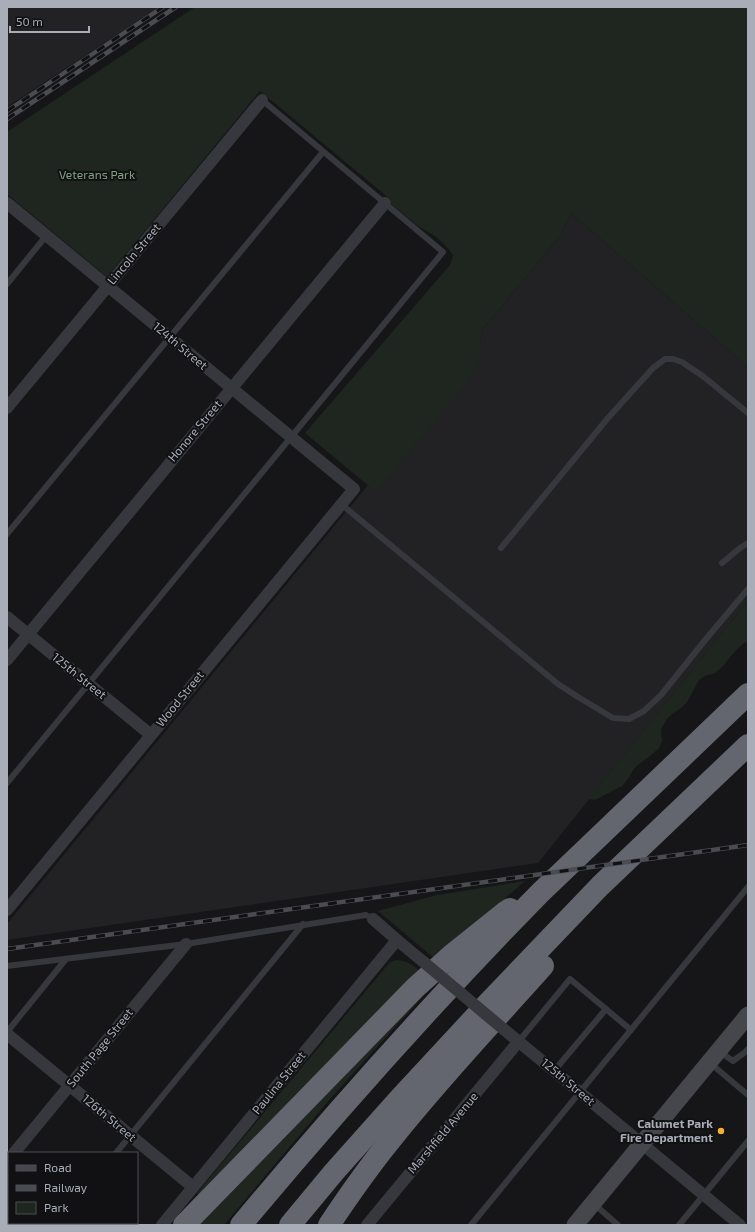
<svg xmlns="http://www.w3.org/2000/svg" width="755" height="1232" font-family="'Exo 2',sans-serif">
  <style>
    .built { fill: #222225 }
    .green { fill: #1e261f }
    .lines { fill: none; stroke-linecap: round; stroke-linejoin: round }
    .lane { stroke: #37383d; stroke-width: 6 }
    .street { stroke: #37383d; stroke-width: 12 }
    .secondary { stroke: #45474d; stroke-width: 17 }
    .highway { stroke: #63666e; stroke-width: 22 }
    .rail-casing { stroke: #4a4c52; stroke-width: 4.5 }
    .rail { stroke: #111113; stroke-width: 3; stroke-dasharray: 9; stroke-linecap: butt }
    .street-bridge { stroke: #37383d; stroke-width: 12 }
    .poi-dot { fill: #f2b134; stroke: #111113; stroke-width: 1.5 }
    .labels { text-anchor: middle; stroke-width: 4; stroke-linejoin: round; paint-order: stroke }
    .park-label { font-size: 12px; fill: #7fa381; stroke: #111113 }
    .street-label { font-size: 12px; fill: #a8adb8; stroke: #111113 }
    .poi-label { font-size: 12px; font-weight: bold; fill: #a8adb8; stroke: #111113; text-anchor: end }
  </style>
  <rect width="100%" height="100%" fill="#161618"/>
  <!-- built -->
  <g class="built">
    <polygon points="7,7 159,7 7,107"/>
    <polygon points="571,213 748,367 748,601 538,863 7,940 7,924 368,485 376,491 483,354 480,341 482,330 560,236"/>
  </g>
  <!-- green -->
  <g class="green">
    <polygon points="195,7 748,7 748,367 571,213 560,236 482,330 480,341 483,354 468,381 376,492 305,433 450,265 453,255 446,246 435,236 418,226 392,205 390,199 260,91 107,277 7,194 7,132"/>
    <polygon points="748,601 748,642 744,643 737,649 722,667 715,673 705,676 699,680 687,702 681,708 672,714 666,720 661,730 662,741 659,748 650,756 639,764 633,770 630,776 622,786 595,800 589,799"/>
    <polygon points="525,881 435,959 378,911 437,895"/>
    <path d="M396,960C409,961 413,965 422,973L202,1198L197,1193L390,962Z"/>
    <polygon points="435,983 330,1099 224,1225 192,1225"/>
  </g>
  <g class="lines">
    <!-- lane -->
    <g class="lane">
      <polyline points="7,284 46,236"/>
      <polyline points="341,504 558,684 578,697 613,718 629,719 644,711 661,695 706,639 748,589"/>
      <polyline points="7,534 323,152"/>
      <polyline points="501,548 608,418 653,368 665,359 673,359 682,362 704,377 748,413"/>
      <polyline points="722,563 740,548 748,543"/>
      <polyline points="7,783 443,252 262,100"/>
      <polyline points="7,966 186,944 366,915 373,919"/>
      <polyline points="7,1032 66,959"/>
      <polyline points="519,1041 570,979 631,1030"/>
      <polyline points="720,1052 733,1061 744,1053 748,1049"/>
      <polyline points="710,1063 748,1095"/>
      <polyline points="554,1071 606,1009"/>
      <polyline points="116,1153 303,924"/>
      <polyline points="594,1204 618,1225"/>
      <polyline points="57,1225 59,1223"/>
      <polyline points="471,1225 748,887"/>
      <polyline points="679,1225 748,1141"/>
    </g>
    <!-- street -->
    <g class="street">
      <polyline points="7,203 354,489 7,910"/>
      <polyline points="7,408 262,100"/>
      <polyline points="7,617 151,735"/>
      <polyline points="7,660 385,203"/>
      <polyline points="373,919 397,940 426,964"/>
      <polyline points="501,1027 740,1225"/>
      <polyline points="7,1034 193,1187"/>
      <polyline points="14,1153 186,944"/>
      <polyline points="162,1225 397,940"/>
      <polyline points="367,1225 519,1041"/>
    </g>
    <!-- secondary -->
    <polyline class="secondary" points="575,1225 748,1015"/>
    <!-- highway -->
    <g class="highway">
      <polyline points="184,1225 415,988 454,953 504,913 510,909"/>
      <path d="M241,1225C337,1110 436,999 541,892L748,694"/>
      <polyline points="290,1225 334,1172 400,1098 490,1001 600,886 748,745"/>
      <path d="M329,1225C349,1195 370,1165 393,1137C440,1078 493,1022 543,966"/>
    </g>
    <defs>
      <g id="rail">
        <polyline points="7,111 163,7"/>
        <polyline points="7,119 176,7"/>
        <polyline points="7,949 748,845"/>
      </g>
    </defs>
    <!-- rail casing -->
    <use href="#rail" class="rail-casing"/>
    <!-- rail -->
    <use href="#rail" class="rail"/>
    <!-- street-bridge -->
    <polyline class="street-bridge" points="426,964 501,1027"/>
  </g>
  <!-- markers -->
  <circle class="poi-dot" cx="721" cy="1131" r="4"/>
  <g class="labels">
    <!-- park labels -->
    <g class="park-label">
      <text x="97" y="179">Veterans Park</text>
    </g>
    <!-- street labels -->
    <g class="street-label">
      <text transform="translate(134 254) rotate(-50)" y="4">Lincoln Street</text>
      <text transform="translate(180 346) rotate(40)" y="4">124th Street</text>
      <text transform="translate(195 431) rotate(-50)" y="4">Honore Street</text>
      <text transform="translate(79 676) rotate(39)" y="4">125th Street</text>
      <text transform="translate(180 699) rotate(-51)" y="4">Wood Street</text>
      <text transform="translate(100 1048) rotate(-51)" y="4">South Page Street</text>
      <text transform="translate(568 1082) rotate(40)" y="4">125th Street</text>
      <text transform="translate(279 1083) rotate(-51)" y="4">Paulina Street</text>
      <text transform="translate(109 1118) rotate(40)" y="4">126th Street</text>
      <text transform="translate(443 1133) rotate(-50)" y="4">Marshfield Avenue</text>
    </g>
    <!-- poi labels -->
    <g class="poi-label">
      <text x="713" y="1128">Calumet Park<tspan x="713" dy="14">Fire Department</tspan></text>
    </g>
  </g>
  <!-- border -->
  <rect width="755" height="1232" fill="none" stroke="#a8adb8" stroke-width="16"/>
  <!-- legend -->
  <rect x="8" y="1152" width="130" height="72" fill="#111113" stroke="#4d4f55"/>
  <rect x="16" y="1165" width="20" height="6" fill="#45474d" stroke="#4d4f55"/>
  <text x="44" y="1172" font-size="12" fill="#a8adb8">Road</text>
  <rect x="16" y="1185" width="20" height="6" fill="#4a4c52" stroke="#4d4f55"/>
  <text x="44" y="1192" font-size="12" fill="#a8adb8">Railway</text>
  <rect x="16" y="1202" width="20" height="12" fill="#1e261f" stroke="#4d4f55"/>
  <text x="44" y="1212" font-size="12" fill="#a8adb8">Park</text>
  <!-- scale -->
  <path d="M10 26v6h79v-6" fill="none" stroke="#a8adb8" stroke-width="2"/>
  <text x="16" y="26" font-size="12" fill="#a8adb8" stroke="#111113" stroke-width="3" paint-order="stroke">50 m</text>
</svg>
